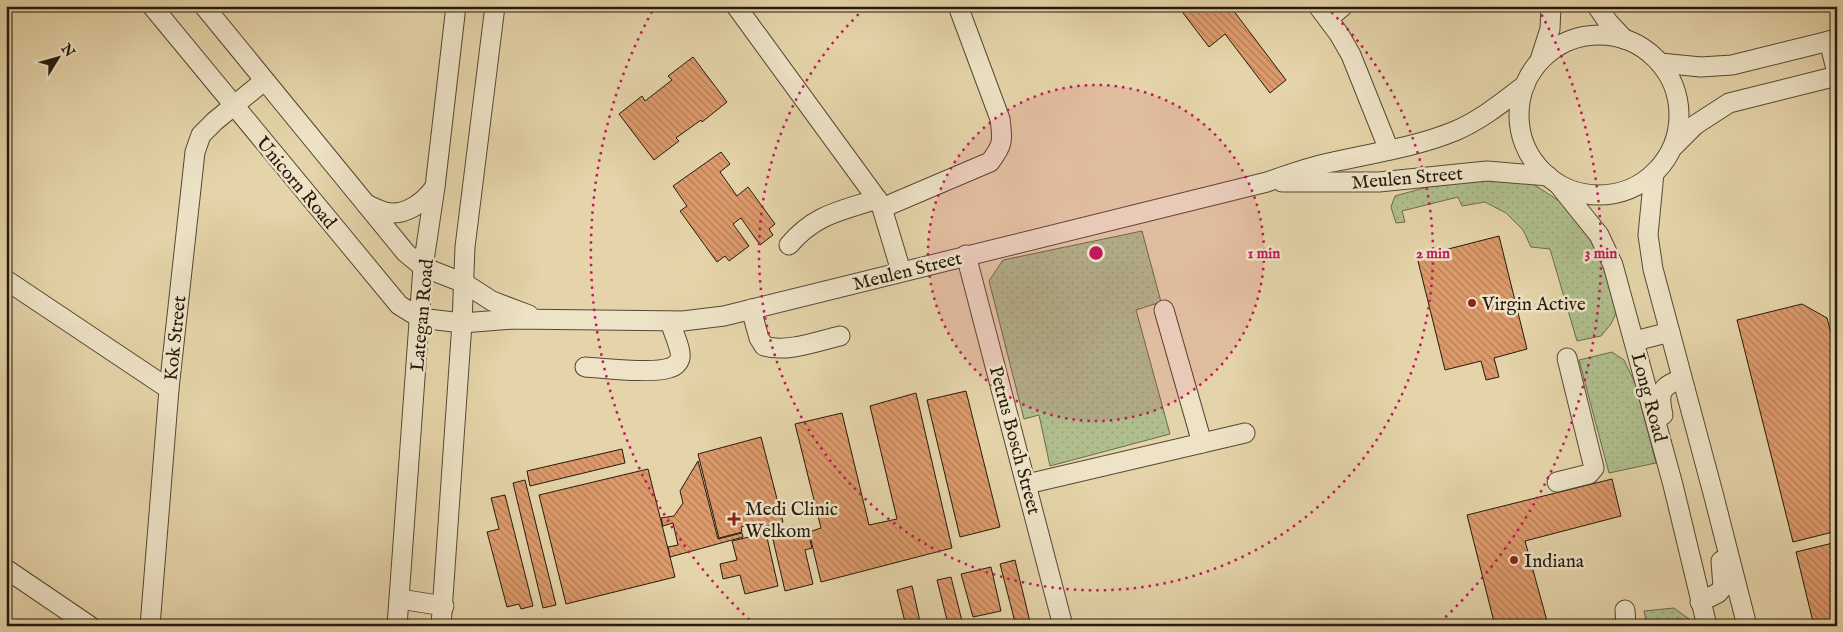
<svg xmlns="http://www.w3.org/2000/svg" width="1843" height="632" font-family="'IM FELL English',serif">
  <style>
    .grass { fill: url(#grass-dots); stroke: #6a6c4c }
    .building { fill: url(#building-back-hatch); stroke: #251a0d }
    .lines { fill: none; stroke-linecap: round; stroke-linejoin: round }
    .minor-casing { stroke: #554834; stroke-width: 21 }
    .minor { stroke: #eee3c7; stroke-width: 19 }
    .ring { fill: none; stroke: #c2185b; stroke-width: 2.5; stroke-dasharray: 2.5 5 }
    .poi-dot { fill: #8f2418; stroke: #eee3c7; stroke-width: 2 }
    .labels { text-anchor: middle; stroke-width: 5; stroke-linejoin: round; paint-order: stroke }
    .street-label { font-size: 19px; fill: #251a0d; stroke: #eee3c7 }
    .poi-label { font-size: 19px; fill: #251a0d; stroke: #eee3c7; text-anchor: start }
    .centre { fill: #c2185b; stroke: #eee3c7; stroke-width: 2.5 }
    .ring-label { font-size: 15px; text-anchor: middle; font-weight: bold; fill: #c2185b; stroke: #eee3c7; stroke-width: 5; stroke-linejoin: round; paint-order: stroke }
  </style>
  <defs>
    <pattern id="grass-dots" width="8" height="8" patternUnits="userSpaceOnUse" patternTransform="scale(1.25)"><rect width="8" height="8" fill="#afbe8c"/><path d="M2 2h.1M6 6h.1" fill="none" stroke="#96a378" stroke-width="1.8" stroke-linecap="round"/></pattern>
    <pattern id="building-back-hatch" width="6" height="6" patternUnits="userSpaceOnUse" patternTransform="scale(1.25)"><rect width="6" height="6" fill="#dd9a6b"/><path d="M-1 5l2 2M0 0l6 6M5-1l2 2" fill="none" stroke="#b37d56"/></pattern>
  </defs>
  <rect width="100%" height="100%" fill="#e5d4a9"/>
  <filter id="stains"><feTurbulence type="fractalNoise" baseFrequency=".004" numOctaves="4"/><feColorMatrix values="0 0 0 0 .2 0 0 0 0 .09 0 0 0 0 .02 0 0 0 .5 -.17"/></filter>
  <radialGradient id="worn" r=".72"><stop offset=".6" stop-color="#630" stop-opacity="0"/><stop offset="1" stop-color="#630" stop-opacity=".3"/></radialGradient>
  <!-- grass -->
  <g class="grass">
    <polygon points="1500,176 1533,184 1570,208 1594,238 1606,262 1617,311 1611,324 1601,336 1577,341 1550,249 1531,247 1523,230 1506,213 1485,202 1462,206 1458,197 1402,211 1405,222 1396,223 1391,207 1395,196 1453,180"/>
    <polygon points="1142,231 1161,302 1136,310 1170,434 1050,466 1039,415 1024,419 989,281 1003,260"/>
    <polygon points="1612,352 1624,360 1635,383 1656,463 1609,473 1579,360"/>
    <polygon points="1674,608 1689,619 1693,626 1647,626 1644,611"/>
  </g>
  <!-- building -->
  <g class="building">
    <polygon points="1192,6 1230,6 1286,80 1270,93 1225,34 1209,47 1183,13"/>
    <polygon points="693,57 727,102 702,122 701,120 676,138 679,141 654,160 619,114 642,96 645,101 672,80 668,76"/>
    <polygon points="721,152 730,164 720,172 737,196 748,187 775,224 769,229 773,235 760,245 741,218 733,224 749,246 729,261 725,256 717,262 680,211 687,206 673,186"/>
    <polygon points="1499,236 1527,349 1494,358 1499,377 1486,380 1481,361 1445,370 1417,257"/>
    <polygon points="1802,304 1827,318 1837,355 1837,531 1793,542 1737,320"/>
    <polygon points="966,391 1000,527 960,537 927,400"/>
    <polygon points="916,393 952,548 821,582 809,532 821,528 795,424 842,413 869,525 897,519 870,406"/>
    <polygon points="761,437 783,522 758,528 757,523 741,527 742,532 719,538 698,454"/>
    <polygon points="622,449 625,463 530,486 527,471"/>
    <polygon points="698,461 718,539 742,533 743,537 670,557 668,547 678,545 673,523 663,526 661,518 674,516 683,503 680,491"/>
    <polygon points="648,469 675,577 566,604 539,495"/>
    <polygon points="1612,479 1621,516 1525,541 1547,621 1529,626 1501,626 1494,622 1467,515"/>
    <polygon points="525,480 556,605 543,608 513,483"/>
    <polygon points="505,495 533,606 521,609 519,604 507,607 487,532 499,529 491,498"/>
    <polygon points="792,526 808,532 812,548 805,550 813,584 785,591 771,531"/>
    <polygon points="766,533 778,586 745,594 740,575 723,579 720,564 737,560 732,541"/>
    <polygon points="1837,542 1837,626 1814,626 1796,552"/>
    <polygon points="1015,560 1031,626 1016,626 1000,564"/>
    <polygon points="991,567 1001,611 973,617 961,574"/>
    <polygon points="951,577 962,621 948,624 937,580"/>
    <polygon points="912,586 913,590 921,626 906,626 897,590"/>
  </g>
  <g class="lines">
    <defs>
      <g id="minor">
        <path d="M152,6L399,305L420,318L462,323L513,319L683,321L724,316L1267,182C1288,175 1310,166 1333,162C1373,153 1416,147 1455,131C1481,120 1503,102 1525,85"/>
        <polyline points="204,6 406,253 423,267 464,283 492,301 529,315"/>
        <polyline points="736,6 877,199 882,208 901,271"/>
        <polyline points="1318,6 1339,34 1351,55 1389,150"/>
        <polyline points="1597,6 1608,22 1624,39"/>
        <polyline points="1328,19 1343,6"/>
        <circle cx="1599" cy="115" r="80"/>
        <polyline points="1829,41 1837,73"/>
        <polyline points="1540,60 1550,29 1551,6"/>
        <polyline points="1660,63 1701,67 1732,65 1837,39"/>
        <polyline points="1674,146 1695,125 1729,103 1837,76"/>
        <polyline points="1654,173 1648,235 1653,269 1713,493 1747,626"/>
        <polyline points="1282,182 1379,182 1487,171 1548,176"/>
        <polyline points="1558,184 1599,235 1613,265 1673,485 1707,626"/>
        <path d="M366,204C372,207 378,210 385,212C405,217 424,202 435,187"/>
        <path d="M882,208L990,162C1003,145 1003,141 1000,119L958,6"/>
        <path d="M789,245C815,214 841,211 877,199"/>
        <polyline points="966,255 1063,626"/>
        <polyline points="6,280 169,389"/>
        <path d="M751,309L759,338L764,346C787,353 818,341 840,336"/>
        <polyline points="1164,310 1202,443"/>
        <polyline points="1635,341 1670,332"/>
        <path d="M585,367C604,368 653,374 669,368C674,367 679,363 680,358C682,350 672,330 670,321"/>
        <path d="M1663,415C1658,393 1660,386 1682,379"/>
        <polyline points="1557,482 1589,474 1594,468 1567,358"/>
        <polyline points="1027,484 1245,433"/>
        <polyline points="6,569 90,626"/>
        <polyline points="400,599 444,606"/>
        <polyline points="1700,602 1718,593 1723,587 1721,561"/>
        <polyline points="1625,610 1626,626"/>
        <polyline points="150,626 169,389 195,152 201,135 215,121 264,81"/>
        <polyline points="397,626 423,267 435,187 456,6"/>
        <polyline points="441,626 462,323 465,247 495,6"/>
      </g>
    </defs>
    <!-- minor casing -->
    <use href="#minor" class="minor-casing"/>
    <!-- minor -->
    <use href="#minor" class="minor"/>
  </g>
  <!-- distance rings -->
  <circle cx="1096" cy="253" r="168" fill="#c2185b" fill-opacity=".12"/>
  <g class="ring">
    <circle cx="1096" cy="253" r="168"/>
    <path d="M1326 7A337 337 0 1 1 866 7"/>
    <path d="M755 625A505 505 0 0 1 654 8M1538 8A505 505 0 0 1 1437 625"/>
  </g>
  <!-- markers -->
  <g class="poi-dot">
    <circle cx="1472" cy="303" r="5"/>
    <path d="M731.5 511.5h5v5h5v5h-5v5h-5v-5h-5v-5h5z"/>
    <circle cx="1514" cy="560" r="5"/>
  </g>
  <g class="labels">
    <!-- street labels -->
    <g class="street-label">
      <text transform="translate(1407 177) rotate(-5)" y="7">Meulen Street</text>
      <text transform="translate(297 182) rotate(50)" y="7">Unicorn Road</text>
      <text transform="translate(907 270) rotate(-14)" y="7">Meulen Street</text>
      <text transform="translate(421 315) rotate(-85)" y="7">Lategan Road</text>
      <text transform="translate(174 338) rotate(-84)" y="7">Kok Street</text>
      <text transform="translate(1650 397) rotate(75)" y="7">Long Road</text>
      <text transform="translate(1016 440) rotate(75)" y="7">Petrus Bosch Street</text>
    </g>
    <!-- poi labels -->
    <g class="poi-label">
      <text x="1482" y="310">Virgin Active</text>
      <text x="745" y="515">Medi Clinic<tspan x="745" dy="22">Welkom</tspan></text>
      <text x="1524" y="567">Indiana</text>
    </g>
  </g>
  <circle cx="1096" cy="253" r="8" class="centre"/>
  <g class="ring-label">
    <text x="1264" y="258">1 min</text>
    <text x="1433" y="258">2 min</text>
    <text x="1601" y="258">3 min</text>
  </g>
  <!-- margin -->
  <rect width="1843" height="632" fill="none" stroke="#e5d4a9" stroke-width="25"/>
  <rect x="8" y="8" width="1828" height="617" fill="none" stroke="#251a0d" stroke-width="2.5"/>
  <rect x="12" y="12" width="1818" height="607" fill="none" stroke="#251a0d"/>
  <!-- north arrow -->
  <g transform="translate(58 58) rotate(53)" stroke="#eee3c7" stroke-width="4" paint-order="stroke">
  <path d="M0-4L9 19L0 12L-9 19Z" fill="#251a0d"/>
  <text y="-8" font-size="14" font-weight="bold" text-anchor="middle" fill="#251a0d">N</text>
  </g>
  <rect width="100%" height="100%" filter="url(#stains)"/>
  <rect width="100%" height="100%" fill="url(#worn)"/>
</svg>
